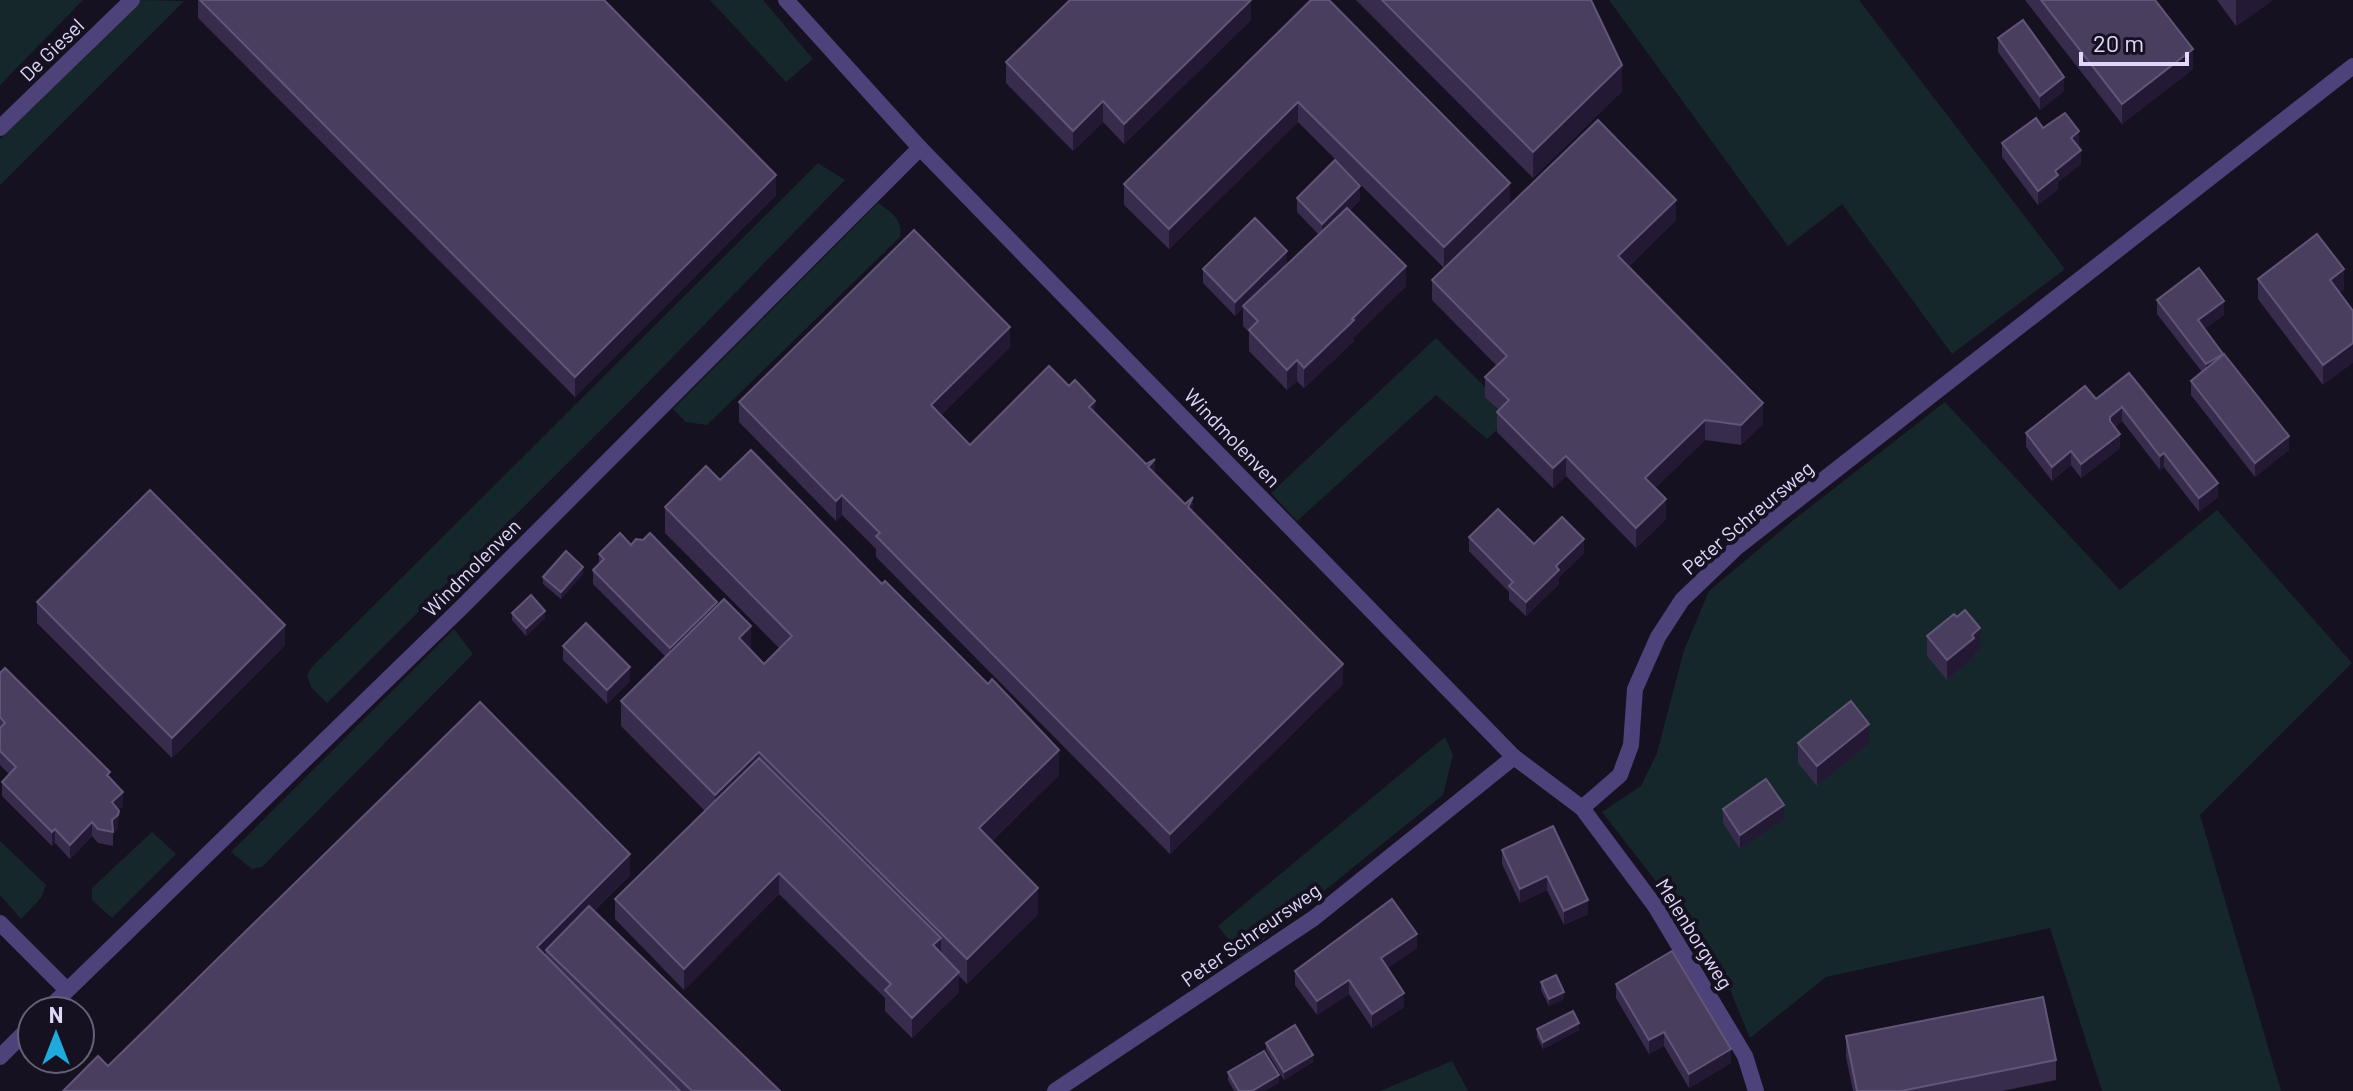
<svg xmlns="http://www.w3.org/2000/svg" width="2353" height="1091" font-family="Barlow,sans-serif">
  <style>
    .green { fill: #15272a }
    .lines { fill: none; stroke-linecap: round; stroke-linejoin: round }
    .street { stroke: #4e427a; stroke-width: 16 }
    .wall { fill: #382c4d }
    .shaded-wall { fill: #231934 }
    .building { fill: #4a3e5f; stroke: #625678; stroke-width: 2 }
    .labels { text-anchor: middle; stroke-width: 8; stroke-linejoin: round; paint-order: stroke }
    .street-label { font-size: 20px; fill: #e1d7f9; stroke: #161121 }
  </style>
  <rect width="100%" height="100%" fill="#161121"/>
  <!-- green -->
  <g class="green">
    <polygon points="0,0 83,0 0,85"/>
    <polygon points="138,0 184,1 0,185 0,139"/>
    <polygon points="710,0 763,0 813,59 786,82"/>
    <polygon points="1609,0 1859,0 2065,269 1952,354 1842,204 1788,246"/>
    <polygon points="818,163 845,180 634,397 327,703 311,687 307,675 312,667"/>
    <path d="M878,203C891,212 903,219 900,237L707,425L686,422L673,409Z"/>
    <polygon points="1436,338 1513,415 1487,439 1436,395 1297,521 1271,493"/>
    <polygon points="1945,402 2120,590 2217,510 2352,663 2200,815 2281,1091 2102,1091 2050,928 1826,977 1750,1038 1730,990 1708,948 1602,812 1641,786 1657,753 1684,650 1709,591 1791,522"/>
    <polygon points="454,629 473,654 262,867 252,869 231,852"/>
    <polygon points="1445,737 1453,755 1443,795 1242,957 1218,926"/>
    <polygon points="152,832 176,854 112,918 92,900 92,888"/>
    <polygon points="0,841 46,885 41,898 21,919 0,895"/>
    <polygon points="1452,1061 1468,1091 1380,1091"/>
  </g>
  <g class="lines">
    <!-- street -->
    <g class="street">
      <polyline points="786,0 920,148 1514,757"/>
      <polyline points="0,128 132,0"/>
      <polyline points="1582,808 1620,775 1631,745 1635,689 1658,637 1682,600 1736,548 2353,66"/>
      <polyline points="0,923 67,990"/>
      <polyline points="46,1011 463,606 920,148"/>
      <polyline points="0,1057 32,1025"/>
      <polyline points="1055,1091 1314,918 1514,757 1582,808 1655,906 1745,1056 1756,1091"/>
    </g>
  </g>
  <!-- wall -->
  <g class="wall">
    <polygon points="198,0 604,0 776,195 575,397 198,18"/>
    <polygon points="1311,0 1510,203 1444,268 1298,122 1169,249 1124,205 1124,184"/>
    <polygon points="1356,0 1591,0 1622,91 1533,178"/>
    <polygon points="2025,0 2155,0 2193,69 2122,124"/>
    <polygon points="2217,0 2273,0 2236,26"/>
    <polygon points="1251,20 1124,144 1103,122 1073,151 1006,83 1006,62"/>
    <polygon points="1998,38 2064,91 2040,110 1998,52"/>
    <polygon points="2043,128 2079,145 2078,146 2081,164 2058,182 2058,189 2038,205 2002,157 2002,143"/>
    <polygon points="1297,198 1360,200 1349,211 1406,286 1354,337 1354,341 1304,388 1297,381 1287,390 1249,351 1249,332 1243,326 1243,308 1235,316 1203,283 1203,269 1287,264 1319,235 1297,212"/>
    <polygon points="1676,220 1629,266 1763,424 1741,445 1705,440 1655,488 1666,519 1636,548 1566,476 1553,488 1497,432 1497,412 1499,410 1485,397 1485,377 1497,366 1432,300 1432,280"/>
    <polygon points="2258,279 2344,289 2339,293 2323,385 2258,299"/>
    <polygon points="2157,300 2224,315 2204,329 2289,450 2255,477 2191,395 2191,381 2202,372 2157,314"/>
    <polygon points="1010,347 941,415 970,445 1095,413 1193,512 1343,684 1170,854 876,557 876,549 842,515 836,521 739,422 739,402"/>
    <polygon points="2129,373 2218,497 2199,512 2164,467 2160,470 2122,421 2115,427 2120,448 2081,478 2071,465 2052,481 2026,447 2026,433 2096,399"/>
    <polygon points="720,480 1059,775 992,841 1038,914 967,984 959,976 959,992 912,1038 885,1011 885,998 779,894 684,990 615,919 615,899 705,811 621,726 621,701 666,657 593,584 593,570 599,564 599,554 631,545 717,606 751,650 764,664 779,648 665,533 665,507"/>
    <polygon points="1469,537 1534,544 1584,553 1559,577 1559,584 1526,616 1509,600 1509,592 1469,551"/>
    <polygon points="583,574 561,599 543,584 543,577"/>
    <polygon points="37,602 285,645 172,758 37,623"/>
    <polygon points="512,613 545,618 526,636 512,620"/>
    <polygon points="1927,636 1980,649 1974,654 1974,658 1947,680 1927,656"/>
    <polygon points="563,646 630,681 607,704 563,660"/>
    <polygon points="0,673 110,778 123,806 118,810 118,829 113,833 113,846 98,843 92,836 70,859 55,843 52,846 2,796 2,782 9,774 0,765"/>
    <polygon points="1798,743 1869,744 1817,786 1798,763"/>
    <polygon points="1723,809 1784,819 1740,849 1723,823"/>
    <polygon points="1553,826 1588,914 1564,925 1547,890 1520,903 1502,864 1502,850"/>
    <polygon points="630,875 594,911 780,1091 63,1091 108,1066"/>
    <polygon points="1417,948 1387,968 1404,1007 1372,1028 1349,994 1317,1015 1295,985 1295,971"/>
    <polygon points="1541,982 1564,999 1549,1006 1541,990"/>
    <polygon points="1616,984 1731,1063 1689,1088 1664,1046 1649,1054 1616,998"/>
    <polygon points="1537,1029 1579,1030 1543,1049 1537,1037"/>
    <polygon points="1846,1036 2056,1060 2056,1080 2002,1091 1853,1091 1846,1057"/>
    <polygon points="1266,1043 1313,1062 1284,1080 1266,1050"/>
    <polygon points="1228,1072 1279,1083 1264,1091 1234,1091 1228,1080"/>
  </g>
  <!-- shaded-wall -->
  <g class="shaded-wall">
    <polygon points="1251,0 1251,20 1124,144 1124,124"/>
    <polygon points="2236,0 2273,0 2236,26"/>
    <polygon points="2193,49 2193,69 2122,124 2122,104"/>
    <polygon points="1622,65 1622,91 1533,178 1533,152"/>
    <polygon points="2064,77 2064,91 2040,110 2040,96"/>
    <polygon points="1103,101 1103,122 1073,151 1073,131"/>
    <polygon points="1298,102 1298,122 1169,249 1169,229"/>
    <polygon points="2079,131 2079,145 2071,152 2071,138"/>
    <polygon points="2081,150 2081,164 2058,182 2058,189 2038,205 2038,191 2055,171"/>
    <polygon points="776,175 776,195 575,397 575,377"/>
    <polygon points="1510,183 1510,203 1444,268 1444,247"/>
    <polygon points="1360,186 1360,200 1322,238 1322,224"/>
    <polygon points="1676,200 1676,220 1618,276 1618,256"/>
    <polygon points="1287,251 1287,265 1235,316 1235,302"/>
    <polygon points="1406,266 1406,286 1354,337 1354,341 1304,388 1304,368"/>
    <polygon points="2344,269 2344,289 2330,301 2330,280"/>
    <polygon points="2224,301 2224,315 2198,334 2198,320"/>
    <polygon points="1010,327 1010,347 931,425 931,405"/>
    <polygon points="2353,343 2353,363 2323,385 2323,365"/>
    <polygon points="2223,354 2223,368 2206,378 2206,364"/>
    <polygon points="1297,360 1297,381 1287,390 1287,370"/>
    <polygon points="1095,401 1095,421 1089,407"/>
    <polygon points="1763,403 1763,424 1741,445 1741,425"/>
    <polygon points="2122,407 2122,421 2110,431 2110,417"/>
    <polygon points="1705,420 1705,440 1645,498 1645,478"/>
    <polygon points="2120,434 2120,448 2081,478 2081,464"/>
    <polygon points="2289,436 2289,450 2255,477 2255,463"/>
    <polygon points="2071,451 2071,465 2052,481 2052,467"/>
    <polygon points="2164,453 2164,467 2160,470 2160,456"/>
    <polygon points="1566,456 1566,476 1553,488 1553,468"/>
    <polygon points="1155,459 1155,479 1148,467"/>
    <polygon points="2218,483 2218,497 2199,512 2199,498"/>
    <polygon points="842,495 842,515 836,521 836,501"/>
    <polygon points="1193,497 1193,518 1188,507"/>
    <polygon points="1666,499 1666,519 1636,548 1636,528"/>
    <polygon points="1584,539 1584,553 1559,577 1559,584 1526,616 1526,602 1556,566"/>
    <polygon points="583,567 583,574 561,599 561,592"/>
    <polygon points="717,602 717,616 670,661 670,648"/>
    <polygon points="545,611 545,618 526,636 526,628"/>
    <polygon points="285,625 285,645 172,758 172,738"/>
    <polygon points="751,626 751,652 739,638"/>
    <polygon points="1980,628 1980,649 1974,654 1974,658 1947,680 1947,660"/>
    <polygon points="1343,664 1343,684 1170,854 1170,834"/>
    <polygon points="630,667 630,681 607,704 607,690"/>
    <polygon points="1869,724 1869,744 1817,786 1817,766"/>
    <polygon points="1059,750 1059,775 979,853 979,828"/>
    <polygon points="759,752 759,778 715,821 715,795"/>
    <polygon points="123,792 123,806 112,816 112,802"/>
    <polygon points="1784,805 1784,819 1740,849 1740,835"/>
    <polygon points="119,811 118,829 113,833 112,820"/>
    <polygon points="92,822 92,836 70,859 70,845"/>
    <polygon points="55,829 55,843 52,846 52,832"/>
    <polygon points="630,854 630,875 550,954 546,950 546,958 537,947"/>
    <polygon points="779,873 779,894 684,990 684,969"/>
    <polygon points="1547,876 1547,890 1520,903 1520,889"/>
    <polygon points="1038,888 1038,914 967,984 967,959"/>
    <polygon points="1588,900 1588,914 1564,925 1564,911"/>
    <polygon points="1417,934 1417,948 1381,972 1381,958"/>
    <polygon points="941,938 941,958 933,945"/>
    <polygon points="959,972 959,992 912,1038 912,1018"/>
    <polygon points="1349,980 1349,994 1317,1015 1317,1001"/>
    <polygon points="1564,992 1564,999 1549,1006 1549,999"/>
    <polygon points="1404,993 1404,1007 1372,1028 1372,1014"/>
    <polygon points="1579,1023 1579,1030 1543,1049 1543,1042"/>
    <polygon points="1664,1032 1664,1046 1649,1054 1649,1040"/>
    <polygon points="1731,1049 1731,1063 1689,1088 1689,1074"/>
    <polygon points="1313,1055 1313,1062 1284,1080 1284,1072"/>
    <polygon points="1279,1075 1279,1083 1264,1091 1252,1091"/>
  </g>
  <!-- building -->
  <g class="building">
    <polygon points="200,0 604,0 776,175 575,377"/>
    <polygon points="1070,0 1251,0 1124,124 1103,101 1073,131 1006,62"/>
    <polygon points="1311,0 1329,0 1510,183 1444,247 1298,102 1169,229 1124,184"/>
    <polygon points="1382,0 1591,0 1622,65 1533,152"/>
    <polygon points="2041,0 2155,0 2193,49 2122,104"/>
    <polygon points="2023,20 2064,77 2040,96 1998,38"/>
    <polygon points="2065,113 2079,131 2071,138 2081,150 2055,171 2058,175 2038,191 2002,143 2036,118 2043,128"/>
    <polygon points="1598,120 1676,200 1618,256 1763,403 1741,425 1705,420 1645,478 1666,499 1636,528 1566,456 1553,468 1497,412 1509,400 1485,377 1507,356 1432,280"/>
    <polygon points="1335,160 1360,186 1322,224 1297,198"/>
    <polygon points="1347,208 1406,266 1352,319 1354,320 1304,368 1297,360 1287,370 1249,330 1258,321 1243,306"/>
    <polygon points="1255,218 1287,251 1235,302 1203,269"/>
    <polygon points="914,230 1010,327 931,405 970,445 1049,366 1069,386 1075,380 1095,401 1089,407 1146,464 1155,459 1148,467 1185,504 1193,497 1188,507 1343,664 1170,834 876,536 880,533 842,495 836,501 739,402"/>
    <polygon points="2317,234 2344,269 2330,280 2353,311 2353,343 2323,365 2258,279"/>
    <polygon points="2199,268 2224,301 2198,320 2223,354 2206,364 2157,300"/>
    <polygon points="2224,354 2289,436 2255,463 2191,381"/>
    <polygon points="2129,373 2218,483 2199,498 2164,453 2160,456 2122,407 2110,417 2110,421 2120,434 2081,464 2071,451 2052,467 2026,433 2085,386 2096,399"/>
    <polygon points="751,450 882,584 885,581 988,684 992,679 1059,750 979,828 1038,888 967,959 759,752 715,795 621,701 724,599 751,626 739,638 764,664 792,636 665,507 706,466 720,480"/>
    <polygon points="150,490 285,625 172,738 37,602"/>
    <polygon points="1498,509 1534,544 1562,517 1584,539 1556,566 1559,570 1526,602 1509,586 1513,582 1469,537"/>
    <polygon points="620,533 631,545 636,539 643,540 650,533 717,602 670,648 593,570 604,559 599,554"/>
    <polygon points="566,551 583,567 561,592 543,577"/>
    <polygon points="531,595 545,611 526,628 512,613"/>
    <polygon points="1965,610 1980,628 1972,635 1974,638 1947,660 1927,636 1954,614 1957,617"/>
    <polygon points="586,623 630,667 607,690 563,646"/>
    <polygon points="5,668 110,772 107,775 123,792 112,802 119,811 118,815 112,820 113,832 98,829 92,822 70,845 55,829 52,832 2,782 16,767 0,751 0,728 5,723 0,717 0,673"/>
    <polygon points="1851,701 1869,724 1817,766 1798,743"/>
    <polygon points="480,702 630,854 537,947 680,1091 63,1091 98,1056 108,1066"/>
    <polygon points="759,758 941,938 933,945 959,972 912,1018 885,990 891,984 779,873 684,969 615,899"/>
    <polygon points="1766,779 1784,805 1740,835 1723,809"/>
    <polygon points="1553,826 1588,900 1564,911 1547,876 1520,889 1502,850"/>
    <polygon points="1392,899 1417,934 1381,958 1404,993 1372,1014 1349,980 1317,1001 1295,971"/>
    <polygon points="589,906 780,1091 692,1091 546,950"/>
    <polygon points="1672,951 1731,1049 1689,1074 1664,1032 1649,1040 1616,984"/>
    <polygon points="1556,975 1564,992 1549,999 1541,982"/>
    <polygon points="2043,997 2056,1060 1901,1091 1857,1091 1846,1036"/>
    <polygon points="1573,1011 1579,1023 1543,1042 1537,1029"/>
    <polygon points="1295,1025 1313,1055 1284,1072 1266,1043"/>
    <polygon points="1264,1051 1279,1075 1252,1091 1239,1091 1228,1072"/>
  </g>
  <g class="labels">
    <!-- street labels -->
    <g class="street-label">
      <text transform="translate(52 50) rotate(-44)" y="7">De Giesel</text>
      <text transform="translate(1232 438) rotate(46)" y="7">Windmolenven</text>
      <text transform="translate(1748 518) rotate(-40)" y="7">Peter Schreursweg</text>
      <text transform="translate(472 568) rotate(-45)" y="7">Windmolenven</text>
      <text transform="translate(1694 934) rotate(58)" y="7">Melenborgweg</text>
      <text transform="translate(1251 935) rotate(-35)" y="7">Peter Schreursweg</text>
    </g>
  </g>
  <!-- north arrow -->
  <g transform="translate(56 1035)"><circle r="38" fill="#161121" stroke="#676077" stroke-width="2"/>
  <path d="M0-6L14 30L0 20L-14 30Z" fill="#1fa9dd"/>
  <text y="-12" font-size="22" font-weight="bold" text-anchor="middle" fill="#e1d7f9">N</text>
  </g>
  <!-- scale -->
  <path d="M2081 52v12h106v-12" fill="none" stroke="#e1d7f9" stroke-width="4"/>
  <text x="2093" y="52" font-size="24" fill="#e1d7f9" stroke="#161121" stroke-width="6" paint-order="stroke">20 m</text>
</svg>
